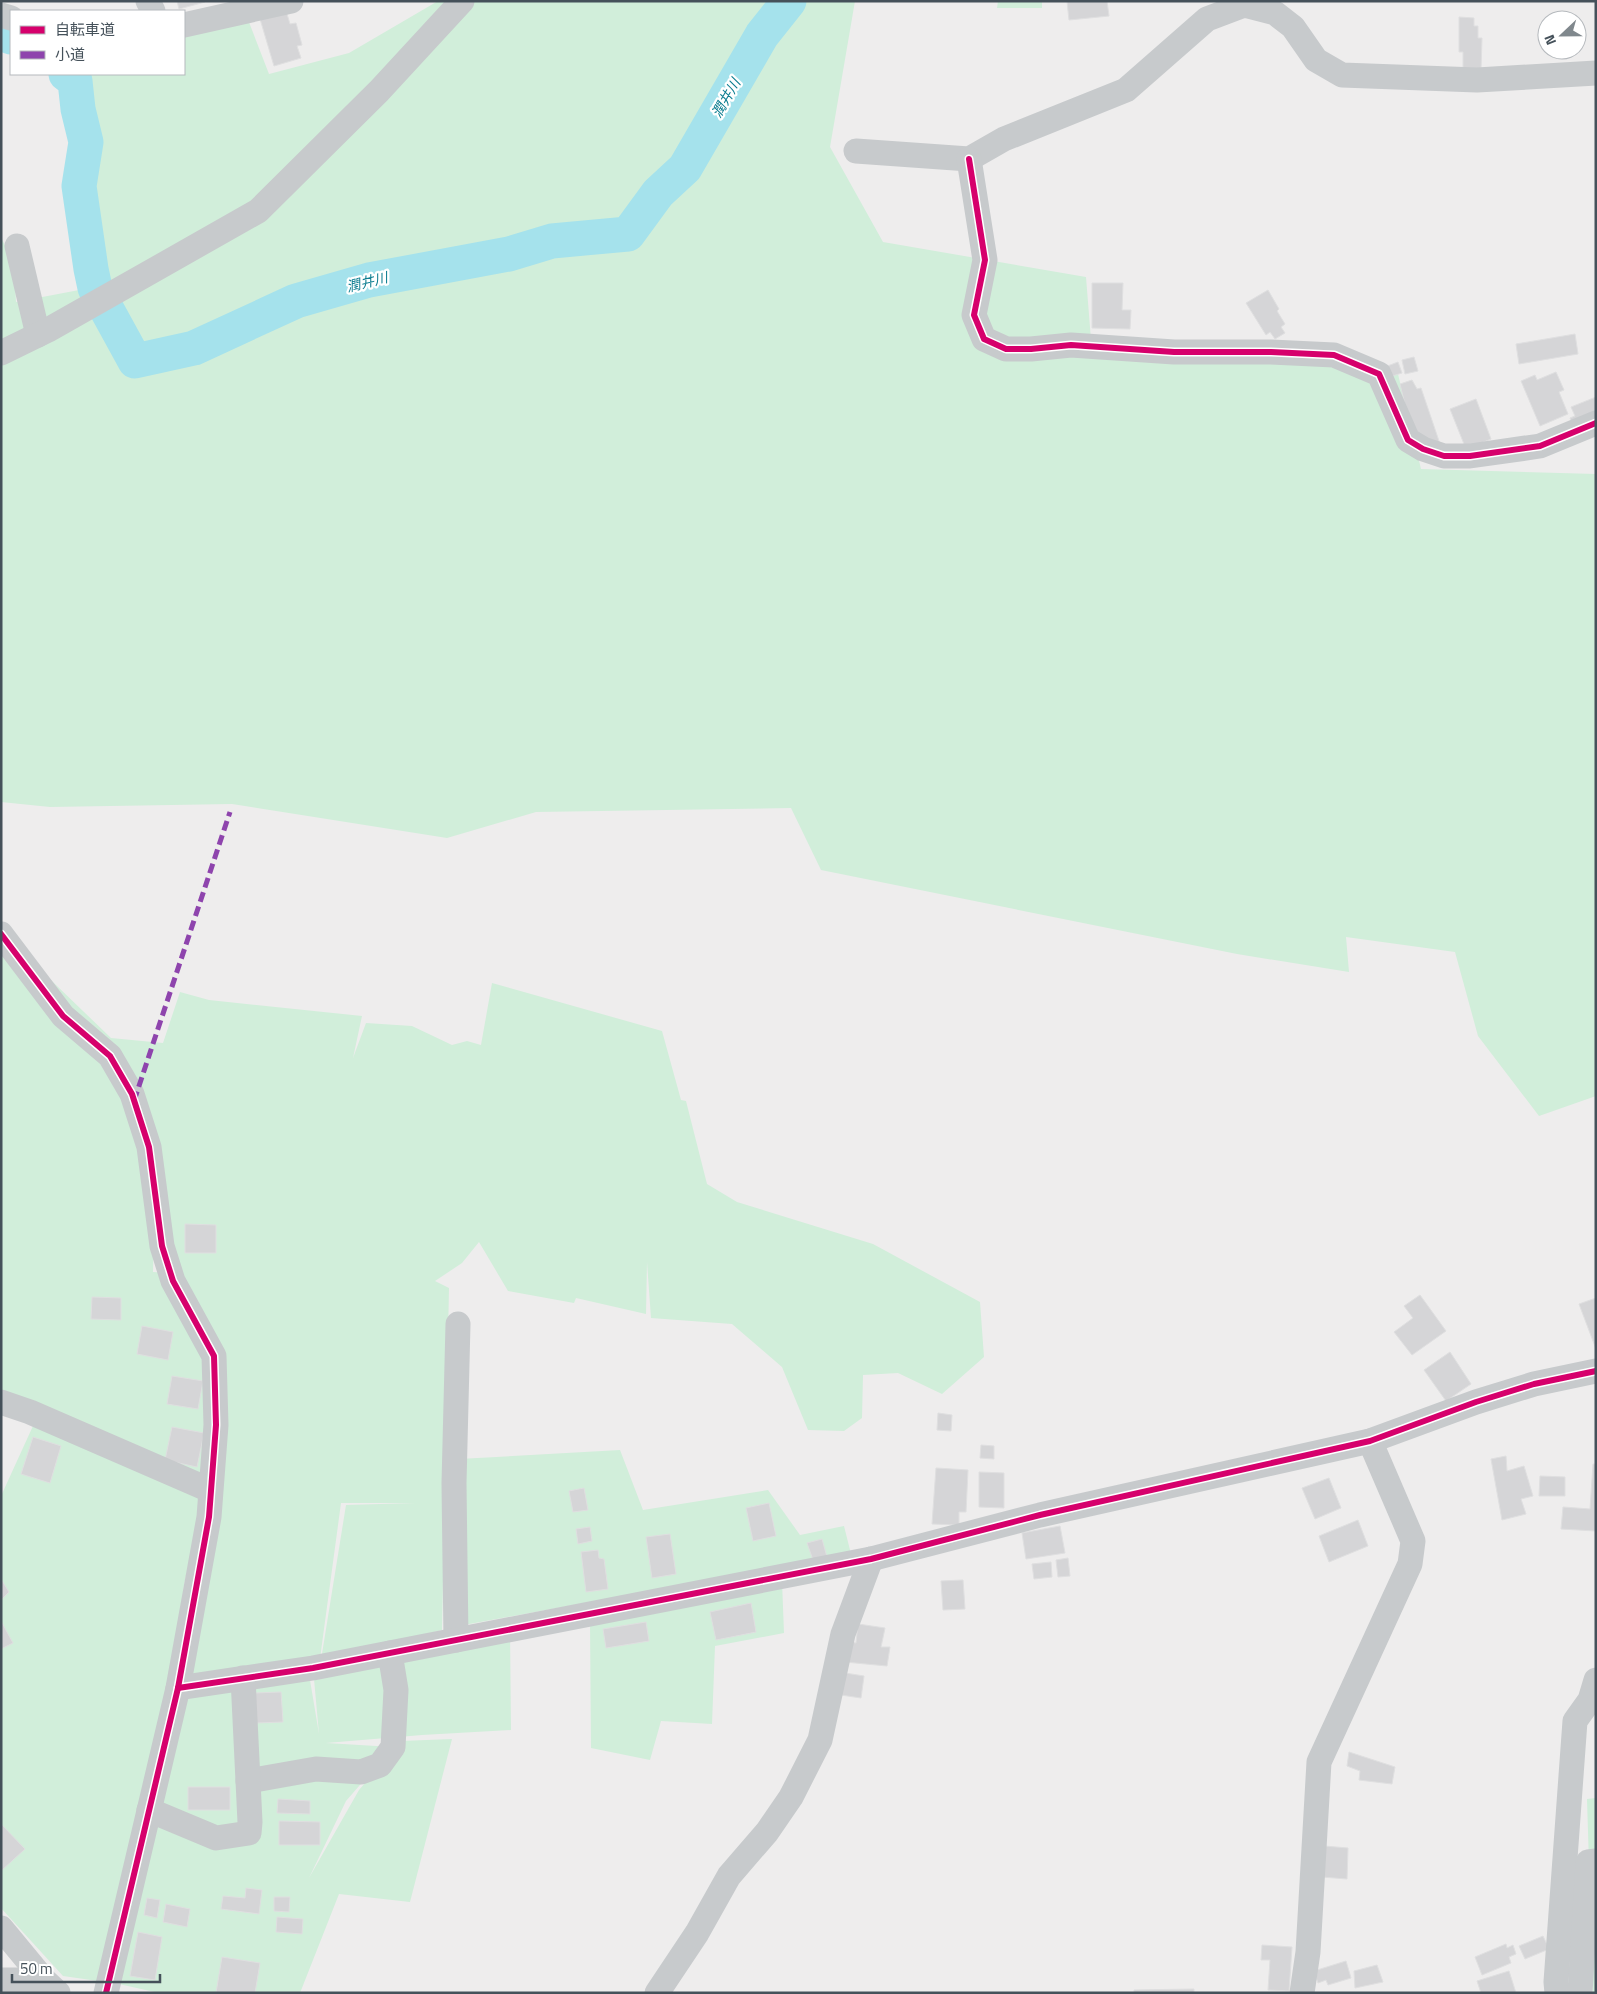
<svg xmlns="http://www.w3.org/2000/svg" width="1597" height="1994" font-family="'Titillium Web','Noto Sans JP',sans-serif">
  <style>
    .green { fill: #d1eeda; fill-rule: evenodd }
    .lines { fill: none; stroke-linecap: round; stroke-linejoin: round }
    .river { stroke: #a5e2ec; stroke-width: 35 }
    .building { fill: #d5d5d7; stroke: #dfdfe0 }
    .minor { stroke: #c7cacc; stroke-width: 25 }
    .quiet { stroke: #8e44ad; stroke-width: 5; stroke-dasharray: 10 5; stroke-linecap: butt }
    .cycleway-casing { stroke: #fff; stroke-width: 9 }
    .cycleway { stroke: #d6006c; stroke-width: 6 }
    .labels { text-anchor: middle; stroke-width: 4.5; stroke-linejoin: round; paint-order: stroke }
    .water-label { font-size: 14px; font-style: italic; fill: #0c7d90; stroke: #fff }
  </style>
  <rect width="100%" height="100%" fill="#eeeded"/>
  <!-- green -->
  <g class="green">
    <polygon points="438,1 855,1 830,147 883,242 1086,277 1091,340 1398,374 1421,469 1596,474 1596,1096 1539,1116 1478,1036 1455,952 1346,937 1349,972 1237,954 821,870 791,808 536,812 447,838 232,804 50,807 1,802 1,237 14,265 16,302 95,287 86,74 184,74 184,31 247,17 269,74 349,53"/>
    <polygon points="998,1 1042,1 1042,8 997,8"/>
    <path d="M1,932L111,1038L163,1043L180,992L209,1000L362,1016L353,1058L366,1023L412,1026L452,1045L467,1041L481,1045L492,983L662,1031L681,1100L686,1101L707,1184L737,1202L873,1244L980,1302L984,1357L942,1394L898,1373L863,1375L862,1418L844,1431L808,1430L782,1367L732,1324L651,1318L647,1262L646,1314L576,1298L574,1303L508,1291L479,1242L462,1263L435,1281L449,1288L442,1630L321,1660L346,1505L415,1503H341L319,1666L510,1630L511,1730L422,1735L326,1743L393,1747L346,1801L309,1878L359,1790L401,1741L452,1739L410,1902L339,1894L300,1993H159L119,1984L178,1688H184L218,1473L220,1358L174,1280L215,1371L205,1488L184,1585L163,1754L107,1966L98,1981L63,1976L1,1908V1496L38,1415L1,1401ZM155,1193L161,1194L170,1273L153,1272ZM313,1668L319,1734L309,1674L192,1687Z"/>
    <polygon points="620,1450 643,1510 768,1490 800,1535 844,1526 851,1554 464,1625 459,1459"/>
    <polygon points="782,1581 784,1633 715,1646 712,1724 661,1721 650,1760 591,1748 590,1622"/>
    <polygon points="1596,1798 1596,1993 1593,1993 1587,1799"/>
  </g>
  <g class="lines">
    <!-- river -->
    <g class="river">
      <polyline points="1,33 11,37"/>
      <polyline points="66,74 75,81 78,109 86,142 79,186 91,269 95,288 135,361 194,348 296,301 369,280 509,254 552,241 628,234 658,193 685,168 762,35 789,1"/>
    </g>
  </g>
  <!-- building -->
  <g class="building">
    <polygon points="177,1 205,1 205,2 179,9"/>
    <polygon points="1067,1 1107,1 1109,16 1069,20"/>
    <polygon points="284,4 290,24 296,23 302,45 297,46 301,58 274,66 258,12"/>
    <polygon points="1459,17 1474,18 1474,26 1478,26 1478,38 1482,38 1481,69 1463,69 1463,52 1459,52"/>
    <polygon points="1092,283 1123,283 1122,310 1131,310 1130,329 1092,328"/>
    <polygon points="1268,290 1279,309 1277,311 1285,324 1281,327 1285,333 1275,339 1270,332 1266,335 1246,303"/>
    <polygon points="1575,334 1578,354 1519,364 1516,344"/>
    <polygon points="1414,357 1418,371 1405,374 1402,360"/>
    <polygon points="1398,362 1402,373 1389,377 1385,367"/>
    <polygon points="1556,372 1564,390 1559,392 1568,414 1540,426 1521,381 1535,375 1537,380"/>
    <polygon points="1412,380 1417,389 1421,388 1440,444 1414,441 1400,384"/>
    <polygon points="1596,397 1596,418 1573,427 1570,418 1575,416 1571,407"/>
    <polygon points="1476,399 1491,439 1466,449 1450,409"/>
    <polygon points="185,1224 216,1225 216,1253 185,1253"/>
    <polygon points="1420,1295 1446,1331 1412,1355 1394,1332 1413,1318 1404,1306"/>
    <polygon points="92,1297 121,1298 121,1320 91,1319"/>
    <polygon points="1596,1298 1596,1349 1579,1304"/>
    <polygon points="142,1326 173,1332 168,1360 137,1354"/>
    <polygon points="1450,1352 1471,1384 1446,1401 1424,1370"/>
    <polygon points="172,1376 203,1381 198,1409 167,1404"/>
    <polygon points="938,1413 952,1415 951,1431 937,1430"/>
    <polygon points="172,1427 204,1433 197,1467 165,1460"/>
    <polygon points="33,1437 61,1446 50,1483 21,1474"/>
    <polygon points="981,1445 994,1446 994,1459 980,1458"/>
    <polygon points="1506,1456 1507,1471 1524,1466 1533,1496 1521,1499 1526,1514 1502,1520 1491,1459"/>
    <polygon points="1593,1464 1596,1464 1596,1531 1561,1529 1563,1507 1590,1509"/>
    <polygon points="936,1468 968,1470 966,1512 959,1512 959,1525 932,1524"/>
    <polygon points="979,1472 1004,1473 1004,1508 979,1507"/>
    <polygon points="1540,1476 1565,1477 1565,1496 1539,1496"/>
    <polygon points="1329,1478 1341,1508 1315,1519 1302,1488"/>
    <polygon points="584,1488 588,1510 573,1512 569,1491"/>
    <polygon points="769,1503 776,1536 753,1541 746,1508"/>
    <polygon points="1358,1520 1368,1546 1329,1562 1319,1536"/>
    <polygon points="1060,1526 1065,1553 1026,1559 1022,1533"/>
    <polygon points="590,1527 592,1541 578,1544 576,1529"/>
    <polygon points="670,1534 676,1574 652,1578 646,1537"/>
    <polygon points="822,1539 827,1557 813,1560 807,1543"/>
    <polygon points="598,1550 599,1558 604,1559 608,1589 586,1592 581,1552"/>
    <polygon points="1068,1558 1070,1576 1058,1577 1056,1560"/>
    <polygon points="1051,1562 1052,1577 1034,1579 1032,1564"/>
    <polygon points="1,1579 9,1592 1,1600"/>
    <polygon points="963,1580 965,1609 943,1610 941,1581"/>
    <polygon points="751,1603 756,1632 716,1640 710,1612"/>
    <polygon points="1,1621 13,1643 1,1649"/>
    <polygon points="646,1622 649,1641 606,1648 603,1629"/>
    <polygon points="858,1624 885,1628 881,1647 890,1647 887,1666 845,1662 850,1642 856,1643"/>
    <polygon points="845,1673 864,1676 861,1698 841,1695"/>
    <polygon points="281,1692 283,1722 256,1723 255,1693"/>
    <polygon points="1349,1752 1395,1767 1392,1784 1359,1780 1360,1771 1347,1766"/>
    <rect x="188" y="1787" width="42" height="23"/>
    <polygon points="278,1799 310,1801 310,1814 277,1813"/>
    <polygon points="279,1821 320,1822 320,1845 279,1845"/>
    <polygon points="1,1824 25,1849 1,1871"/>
    <polygon points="1324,1846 1348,1848 1347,1879 1322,1877"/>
    <polygon points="246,1888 262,1890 259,1914 221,1909 223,1896 245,1898"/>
    <polygon points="274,1897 290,1897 289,1912 274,1911"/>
    <polygon points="147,1898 160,1900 157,1918 144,1915"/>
    <polygon points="166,1904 190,1909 187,1927 163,1922"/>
    <polygon points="277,1917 303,1919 302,1934 276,1932"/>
    <polygon points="138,1932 162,1937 155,1980 130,1976"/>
    <polygon points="1543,1936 1549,1949 1525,1959 1519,1946"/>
    <polygon points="1506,1944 1507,1948 1513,1945 1516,1954 1509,1957 1511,1963 1482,1975 1475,1957"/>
    <polygon points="1262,1945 1292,1947 1289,1991 1268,1990 1270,1960 1261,1960"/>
    <polygon points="222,1957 260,1963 255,1993 216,1993"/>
    <polygon points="1346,1961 1351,1978 1328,1985 1326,1980 1318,1983 1314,1971"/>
    <polygon points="1377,1965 1383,1982 1355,1988 1354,1971"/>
    <polygon points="1509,1971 1516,1993 1481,1993 1477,1981"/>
    <polygon points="1194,1989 1194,1993 1134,1993 1134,1990"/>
  </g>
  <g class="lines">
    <!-- minor -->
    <g class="minor">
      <polyline points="148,1 153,11"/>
      <polyline points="1,15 11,18"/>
      <polyline points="184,25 291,1"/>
      <polyline points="856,151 969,159 1004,139 1126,90 1207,19 1244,5 1275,13 1293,27 1316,60 1342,75 1477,80 1596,73"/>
      <polyline points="969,159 985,260 974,315 984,339 1006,349 1031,349 1071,345 1174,352 1271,352 1334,355 1379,374 1408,440 1423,449 1444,456 1470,456 1540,446 1596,423"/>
      <polyline points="17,246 38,335"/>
      <polyline points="1,353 48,330 258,211 379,91 462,1"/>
      <polyline points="1,934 63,1016 110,1056 132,1094 149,1147 162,1246 173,1281 214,1356 216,1425 209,1517 178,1688 106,1993"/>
      <polyline points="1,1402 30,1412 205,1488"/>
      <polyline points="456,1640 454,1483 458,1324"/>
      <polyline points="178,1688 313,1668 871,1559 1040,1515 1370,1441 1476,1402 1534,1384 1596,1371"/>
      <polyline points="248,1781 316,1769 361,1772 380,1765 393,1747 396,1690 390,1653"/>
      <polyline points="149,1810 216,1838 249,1833 250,1822 243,1678"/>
      <polyline points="1,1928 44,1980 58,1993"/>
      <polyline points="1,1980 44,1980"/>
      <polyline points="657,1993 697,1933 729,1876 767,1832 791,1797 820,1740 843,1634 871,1559"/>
      <polyline points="1302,1993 1308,1952 1319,1762 1410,1564 1413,1541 1370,1441"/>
      <polyline points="1557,1993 1556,1982 1575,1721 1590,1700 1596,1680"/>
      <polyline points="1580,1993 1588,1862 1596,1861"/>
    </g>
    <!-- quiet -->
    <polyline class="quiet" points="134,1101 230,812"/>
    <defs>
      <g id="cycleway">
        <polyline points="969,159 985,260 974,315 984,339 1006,349 1031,349 1071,345 1174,352 1271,352 1334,355 1379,374 1408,440 1423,449 1444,456 1470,456 1540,446 1596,423"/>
        <polyline points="1,934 63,1016 110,1056 132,1094 149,1147 162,1246 173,1281 214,1356 216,1425 209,1517 178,1688 106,1993"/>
        <polyline points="178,1688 313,1668 871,1559 1040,1515 1370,1441 1476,1402 1534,1384 1596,1371"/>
      </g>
    </defs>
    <!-- cycleway casing -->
    <use href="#cycleway" class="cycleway-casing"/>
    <!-- cycleway -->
    <use href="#cycleway" class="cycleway"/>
  </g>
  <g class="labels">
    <!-- water labels -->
    <g class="water-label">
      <text transform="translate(726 98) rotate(-60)" y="5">潤井川</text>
      <text transform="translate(367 282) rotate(-14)" y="5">潤井川</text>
    </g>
  </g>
  <!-- border -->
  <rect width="1597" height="1994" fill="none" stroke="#45515a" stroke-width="5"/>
  <!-- legend -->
  <rect x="10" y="10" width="175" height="65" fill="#ffffff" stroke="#b5b9bd"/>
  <rect x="20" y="26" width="25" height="8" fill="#d6006c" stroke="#b5b9bd"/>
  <text x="55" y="35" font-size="15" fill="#45515a">自転車道</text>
  <rect x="20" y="51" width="25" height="8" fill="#8e44ad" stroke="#b5b9bd"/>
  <text x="55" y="60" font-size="15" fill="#45515a">小道</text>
  <!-- north arrow -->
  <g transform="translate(1562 35) rotate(248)"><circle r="24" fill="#ffffff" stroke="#b5b9bd"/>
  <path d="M0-4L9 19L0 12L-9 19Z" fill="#80888d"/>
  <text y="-8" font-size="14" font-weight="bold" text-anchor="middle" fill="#45515a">N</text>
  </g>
  <!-- scale -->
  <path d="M12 1974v8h148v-8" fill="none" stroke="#45515a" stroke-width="2.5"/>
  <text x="20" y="1974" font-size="15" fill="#45515a" stroke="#ffffff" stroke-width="4" paint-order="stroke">50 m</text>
</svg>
